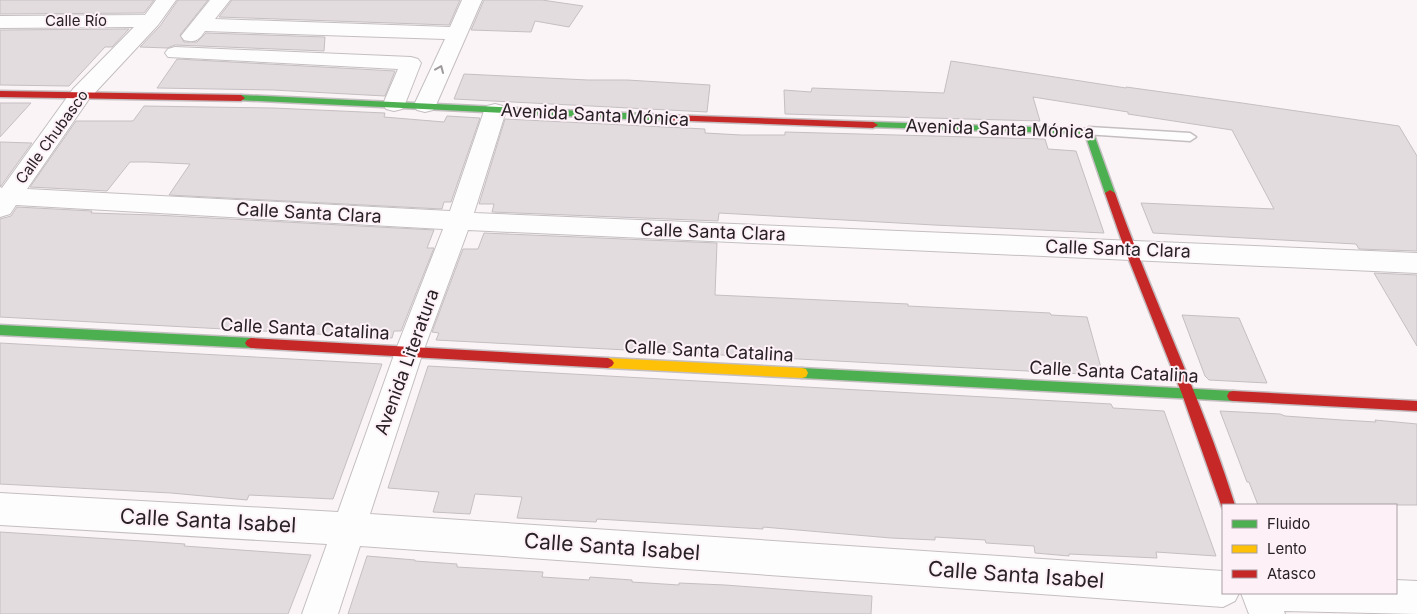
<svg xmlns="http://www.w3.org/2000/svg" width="1417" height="614" font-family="Inter,sans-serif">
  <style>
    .building { fill: #e2dcdf; stroke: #c5bfc2 }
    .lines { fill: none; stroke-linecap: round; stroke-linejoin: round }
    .lane-casing { stroke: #c4bec1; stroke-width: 3 }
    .street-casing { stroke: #c4bec1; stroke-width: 2 }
    .fast-casing { stroke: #c4bec1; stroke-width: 3 }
    .slow-casing { stroke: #c4bec1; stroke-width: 3 }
    .jam-casing { stroke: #c4bec1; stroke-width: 3 }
    .lane { fill: #fefdfe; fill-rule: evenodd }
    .street { fill: #fefdfe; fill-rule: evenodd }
    .fast { fill: #4caf50; fill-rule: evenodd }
    .slow { fill: #ffc107; fill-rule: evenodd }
    .jam { fill: #c62828; fill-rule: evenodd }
    .oneway { stroke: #9e9a9c }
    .labels { text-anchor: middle; stroke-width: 4; stroke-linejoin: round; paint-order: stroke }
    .far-street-label { font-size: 15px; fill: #282125; stroke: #fdf1f7 }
    .street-label { font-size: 18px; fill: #282125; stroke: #fdf1f7 }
    .near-street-label { font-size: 21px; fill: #282125; stroke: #fdf1f7 }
  </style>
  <rect width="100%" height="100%" fill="#faf4f7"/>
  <!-- building -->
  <g class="building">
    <polygon points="0,0 154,0 144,13 0,14"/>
    <polygon points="178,0 208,0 180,35 184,42 197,42 206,33 325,37 324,51 175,45 167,48 140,47 160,26"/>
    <polygon points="232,0 460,0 449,25 219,17"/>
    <polygon points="484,0 542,0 583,6 569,27 535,21 531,32 471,30"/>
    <polygon points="129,29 112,47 105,47 69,86 0,85 0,30"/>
    <polygon points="177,59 395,71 385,96 273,90 157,88"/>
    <polygon points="951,61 1126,88 1126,87 1242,103 1399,126 1417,156 1417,251 1359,249 1356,244 1153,233 1141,203 1274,209 1232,130 1128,114 1128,112 1033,97 1040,121 785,114 784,90 811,92 812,88 944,93"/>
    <polygon points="464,74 588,80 627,80 710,85 707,112 454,99"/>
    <polygon points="0,103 31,103 0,137"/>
    <polygon points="144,106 273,108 385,113 384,117 444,122 447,116 480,118 451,202 444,202 442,209 169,195 190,164 148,162 130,162 107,191 30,187 76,121 133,121"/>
    <polygon points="505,119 705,129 705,133 741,135 785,135 785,132 1045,139 1048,149 1076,151 1104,233 934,225 719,213 718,221 492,212 494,204 479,204"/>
    <polygon points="0,142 32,143 1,186 0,185"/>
    <polygon points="17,207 92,211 91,213 155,215 434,230 427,248 434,248 401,331 394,331 392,338 0,317 0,219 11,216"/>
    <polygon points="484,233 717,243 715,295 908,304 908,306 1050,313 1051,315 1087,317 1103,375 436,340 439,333 432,332 463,249 478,249"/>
    <polygon points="1374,273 1417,275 1417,346"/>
    <polygon points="1182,315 1239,318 1267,383 1209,380 1205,376"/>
    <polygon points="0,343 382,364 333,499 249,495 247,500 171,493 0,484"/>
    <polygon points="428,366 1111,404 1113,408 1164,411 1216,556 1156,552 1157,558 1069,554 1069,556 1035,553 1034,546 986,543 985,540 935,537 935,540 891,538 763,527 763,529 597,519 596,522 517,518 522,497 475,494 470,514 433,512 439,492 388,488"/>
    <polygon points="1220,411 1280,414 1285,416 1342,420 1376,422 1375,420 1417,424 1417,505 1258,505 1249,482 1247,482"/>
    <polygon points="0,532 142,541 185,544 184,546 311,555 288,614 0,614"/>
    <polygon points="367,556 415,560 415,561 457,564 457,567 543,572 542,577 589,580 590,577 632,580 632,582 679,585 679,583 725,585 872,596 871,614 348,614"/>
  </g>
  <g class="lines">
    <defs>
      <polygon id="lane" points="1089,127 1190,133 1196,137 1190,141 1085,134 1083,131"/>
      <g id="street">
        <polygon points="156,0 176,0 158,25 89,99 27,189 450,211 484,111 487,106 495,104 503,106 506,111 474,213 1417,253 1417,273 468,230 423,352 370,514 1223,571 1223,593 1239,593 1235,601 1223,607 360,546 338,614 302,614 327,544 0,525 0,493 338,512 395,352 443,229 16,205 10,214 0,217 0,187 2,188 73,89 134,27 0,28 0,16 145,15"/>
        <path d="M210,0H230L215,19L450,27L462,0H482L436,105L433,110L425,112L417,110L414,105L445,39L205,31C199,40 195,43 184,40L181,36Z"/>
        <polygon points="175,47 411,57 418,59 421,63 405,104 402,109 394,111 386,109 383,104 398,69 168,57 165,53 168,49"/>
        <polygon points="1396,580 1417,581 1417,614 1284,611 1285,614 1249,614 1241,593 1396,593"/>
      </g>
      <g id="fast">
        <polygon points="241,95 668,115 673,118 668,121 238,100 237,98"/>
        <polygon points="873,122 1092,129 1115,193 1110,196 1105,193 1085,134 870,127 868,125"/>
        <polygon points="0,325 251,338 255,340 257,343 255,346 251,348 0,335"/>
        <polygon points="802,368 1233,391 1237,392 1239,396 1237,400 1233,401 802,378 798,377 796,373 798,369"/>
      </g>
      <polygon id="slow" points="608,358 802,368 806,369 808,373 806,377 802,378 608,368 604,366 602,363 604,360"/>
      <g id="jam">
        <polygon points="0,91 241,95 245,98 241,101 0,97"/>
        <polygon points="668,115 873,122 878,125 873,128 665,120 665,116"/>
        <path d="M1110,190L1115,193C1152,298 1202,399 1235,505H1223V509L1221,505L1182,394L1125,250L1105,193Z"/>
        <polygon points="251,338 608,358 612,360 614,363 612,366 608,368 251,348 247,346 245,343 247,340"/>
        <polygon points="1233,391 1417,401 1417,411 1233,401 1229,400 1227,396 1229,392"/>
      </g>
    </defs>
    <!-- lane casing -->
    <use href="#lane" class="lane-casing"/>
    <!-- street casing -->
    <use href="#street" class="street-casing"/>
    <!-- fast casing -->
    <use href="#fast" class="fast-casing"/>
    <!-- slow casing -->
    <use href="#slow" class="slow-casing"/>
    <!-- jam casing -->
    <use href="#jam" class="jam-casing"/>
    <!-- lane -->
    <use href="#lane" class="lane"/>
    <!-- street -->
    <use href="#street" class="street"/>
    <!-- fast -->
    <use href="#fast" class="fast"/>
    <!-- slow -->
    <use href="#slow" class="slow"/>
    <!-- jam -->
    <use href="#jam" class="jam"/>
  </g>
  <!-- one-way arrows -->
  <defs><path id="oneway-chevron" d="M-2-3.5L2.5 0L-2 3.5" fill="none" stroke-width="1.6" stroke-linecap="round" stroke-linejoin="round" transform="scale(1.25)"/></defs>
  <use class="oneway" href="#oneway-chevron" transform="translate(440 69) rotate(-67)"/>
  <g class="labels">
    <!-- far-street labels -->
    <g class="far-street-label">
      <text x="76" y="26">Calle Río</text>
      <text transform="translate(52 137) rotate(-54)" y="5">Calle Chubasco</text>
    </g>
    <!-- street labels -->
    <g class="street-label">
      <text transform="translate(595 115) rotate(3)" y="6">Avenida Santa Mónica</text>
      <text transform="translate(1000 129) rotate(2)" y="6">Avenida Santa Mónica</text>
      <text transform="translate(309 213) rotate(3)" y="6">Calle Santa Clara</text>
      <text transform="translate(713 232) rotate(2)" y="6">Calle Santa Clara</text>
      <text transform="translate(1118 249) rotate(2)" y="6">Calle Santa Clara</text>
      <text transform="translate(305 329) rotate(3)" y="6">Calle Santa Catalina</text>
      <text transform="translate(709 351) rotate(3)" y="6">Calle Santa Catalina</text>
      <text transform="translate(407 362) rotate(-70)" y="6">Avenida Literatura</text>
      <text transform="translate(1114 372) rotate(3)" y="6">Calle Santa Catalina</text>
    </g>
    <!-- near-street labels -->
    <g class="near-street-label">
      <text transform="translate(208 521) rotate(3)" y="7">Calle Santa Isabel</text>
      <text transform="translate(612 547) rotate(4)" y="7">Calle Santa Isabel</text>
      <text transform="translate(1016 575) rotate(4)" y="7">Calle Santa Isabel</text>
    </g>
  </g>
  <!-- legend -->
  <rect x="1222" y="504" width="175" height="90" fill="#fdf1f7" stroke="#a89ea3"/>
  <rect x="1232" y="520" width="25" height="8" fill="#4caf50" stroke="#a89ea3"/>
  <text x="1267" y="529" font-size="15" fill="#282125">Fluido</text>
  <rect x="1232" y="545" width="25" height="8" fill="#ffc107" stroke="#a89ea3"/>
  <text x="1267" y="554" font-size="15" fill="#282125">Lento</text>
  <rect x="1232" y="570" width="25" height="8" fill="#c62828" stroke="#a89ea3"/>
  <text x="1267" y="579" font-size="15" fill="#282125">Atasco</text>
</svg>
